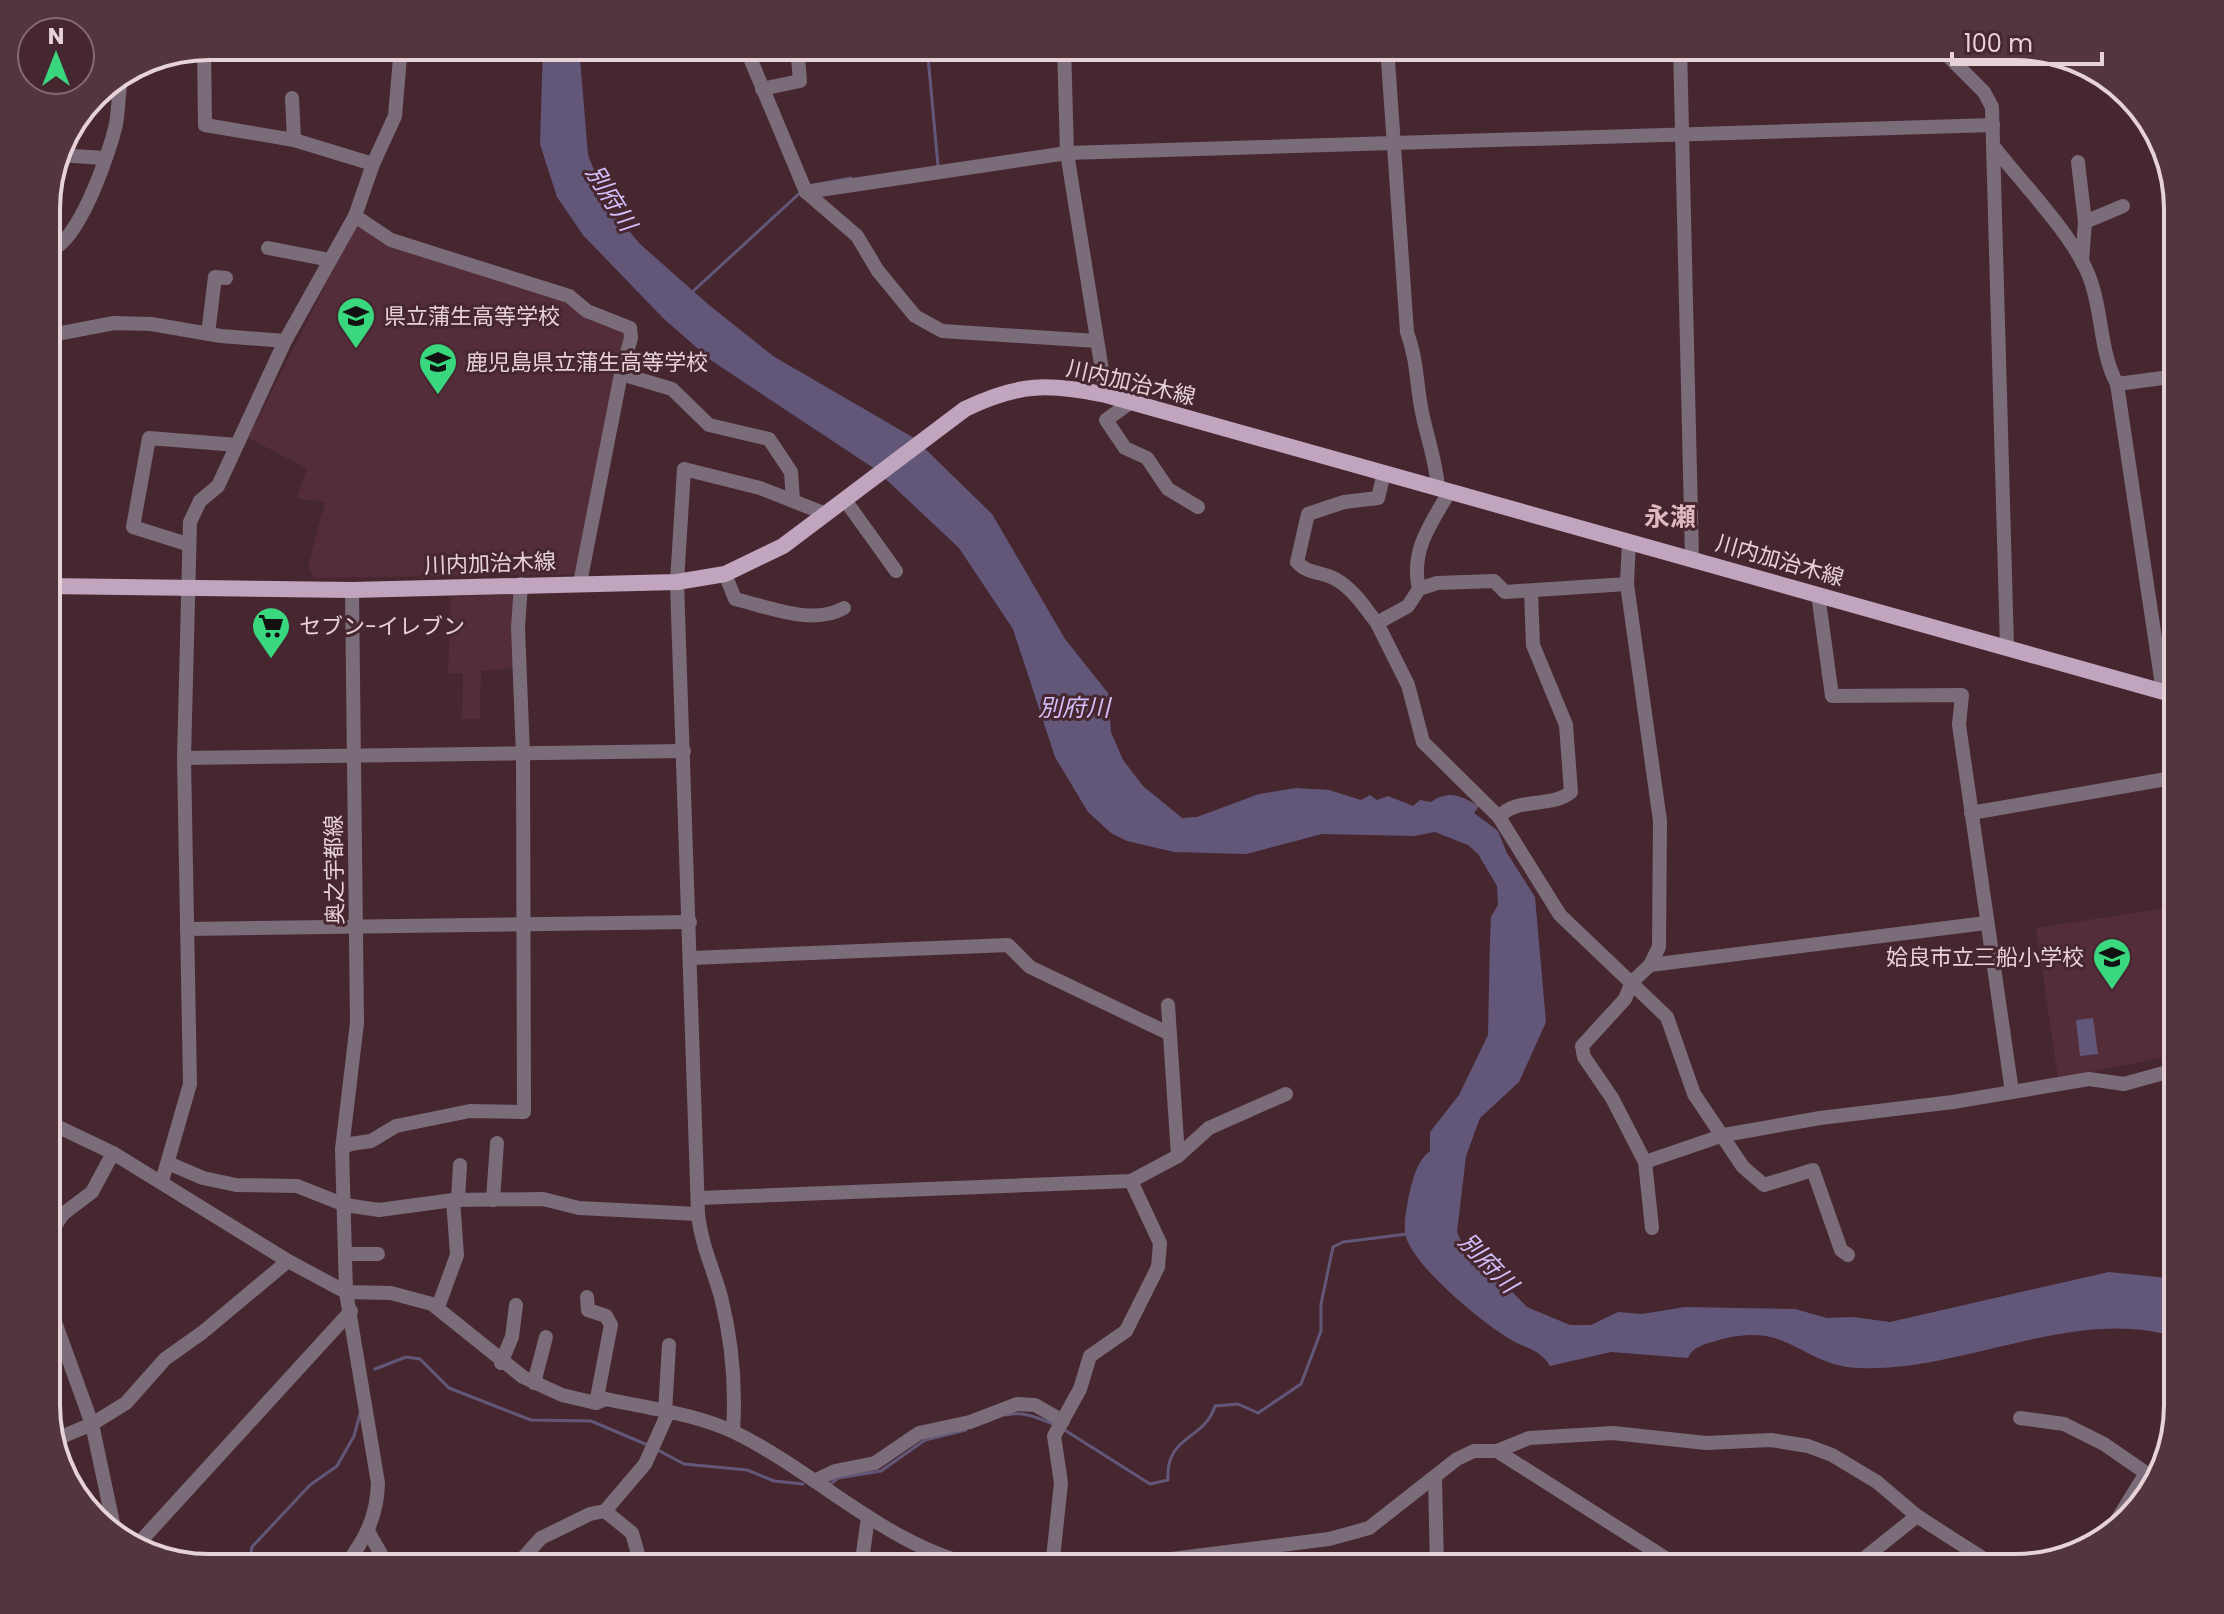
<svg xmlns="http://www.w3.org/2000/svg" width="2224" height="1614" font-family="Poppins,'Noto Sans JP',sans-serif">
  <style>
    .built { fill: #532d39 }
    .green { fill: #4e3928 }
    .water { fill: #635779 }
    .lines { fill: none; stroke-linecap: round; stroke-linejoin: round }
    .stream { stroke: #635779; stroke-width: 3 }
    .minor { stroke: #7a6c78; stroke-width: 14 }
    .major { stroke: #c1a5be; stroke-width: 16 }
    .labels { text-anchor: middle; stroke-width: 6; stroke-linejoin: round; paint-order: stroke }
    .poi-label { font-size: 22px; fill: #e7d2d7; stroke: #462730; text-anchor: start }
    .street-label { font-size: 22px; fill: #e7d2d7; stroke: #462730 }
    .water-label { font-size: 24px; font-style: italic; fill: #d4c0fc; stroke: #462730 }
    .quarter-label { font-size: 26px; font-weight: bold; fill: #e0b8c2; stroke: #462730 }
    .rim { fill: none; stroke: #e7d2d7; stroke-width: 4 }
  </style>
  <rect width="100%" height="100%" fill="#462730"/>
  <!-- built -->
  <g class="built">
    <polygon points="357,223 391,245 567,299 617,326 626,337 577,574 314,578 308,566 325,502 297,498 307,468 248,438"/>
    <polygon points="517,593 516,668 481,671 480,719 462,719 463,673 448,674 451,597"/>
    <polygon points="2178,906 2178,1055 2058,1078 2036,928"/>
  </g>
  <!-- green -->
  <polygon class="green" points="2095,73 2114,80 2161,137 2166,159"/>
  <!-- water -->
  <g class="water">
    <path d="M543,46H579L588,155L605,197L619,219L640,244L709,305L773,356L914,438L992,514L1065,639L1108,693L1111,732L1123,760L1143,786L1182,818L1197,817L1259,794L1296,788L1329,790L1361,800L1370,795L1377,800L1388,796L1413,806L1420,800L1431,802C1450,789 1461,796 1479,806L1474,813L1498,831L1507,853L1535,897L1546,1022L1519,1082L1480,1118L1466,1156L1457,1232L1471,1264L1489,1268L1527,1307L1570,1325H1591L1618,1312L1642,1314L1685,1307L1795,1309L1827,1318L1853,1317L1890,1322L2109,1272L2178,1279V1338C2079,1304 1961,1373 1858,1368C1796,1364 1790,1318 1712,1342C1702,1345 1692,1348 1688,1358L1611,1352L1550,1366C1541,1351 1529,1349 1515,1342C1487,1327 1415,1268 1406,1237C1403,1224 1406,1213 1408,1200C1412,1183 1415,1163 1430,1151V1132L1459,1095L1488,1035L1490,939L1491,917L1498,905L1497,886L1478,854L1468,845L1435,832L1414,836L1322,834L1246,854L1174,852L1127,841L1111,833L1088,812L1055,757L1013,629L959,548L875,469L712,361L663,318L583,235L557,197L540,144Z"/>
    <polygon points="2093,1018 2098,1054 2080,1056 2076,1020"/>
  </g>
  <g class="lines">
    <!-- stream -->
    <g class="stream">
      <polyline points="927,46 938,166"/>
      <polyline points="808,186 851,178"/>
      <polyline points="690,294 802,191"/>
      <polyline points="375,1369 406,1357 420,1359 449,1388 531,1420 591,1421 650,1446"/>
      <path d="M1007,1415C1023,1411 1038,1418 1053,1424"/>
      <path d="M1063,1429L1150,1484L1168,1480C1165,1435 1204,1441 1215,1406L1238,1404L1258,1413L1301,1384L1321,1331V1304L1333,1247L1343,1242L1407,1234"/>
      <polyline points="656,1449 684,1464 747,1470 774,1481 803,1484"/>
      <polyline points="828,1486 838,1478 881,1471 925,1440 966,1430"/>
      <polyline points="248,1568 252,1547 310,1485 337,1466 354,1436 360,1414"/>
    </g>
    <!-- minor -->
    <g class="minor">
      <polyline points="745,46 806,192 857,236 878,271 915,316 942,331 1097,341"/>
      <polyline points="1064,46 1067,153 1106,395"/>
      <path d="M1387,46L1407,332C1417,360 1416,379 1421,407C1426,435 1436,460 1438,488"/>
      <polyline points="1680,46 1692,558"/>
      <polyline points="1938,46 1984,92 1992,107 2007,647"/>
      <polyline points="204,47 205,125 294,140 373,164"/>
      <polyline points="762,89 800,81 797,46"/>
      <polyline points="292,98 294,140"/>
      <path d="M1994,147C2022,183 2073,235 2089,276C2103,311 2099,350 2117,384L2163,692"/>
      <polyline points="58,155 104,158"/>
      <polyline points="2078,162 2085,222 2082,262"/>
      <polyline points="806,192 1067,153 1993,125"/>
      <polyline points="355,216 391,240 569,296 587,311 630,328 631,338 621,374 580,583"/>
      <polyline points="2085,222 2123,206"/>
      <polyline points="268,248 330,260"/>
      <path d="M46,251C77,250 110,151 116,124C119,108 118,91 122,74"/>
      <polyline points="208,334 215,277 226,278"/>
      <polyline points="46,336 114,323 151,324 221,336 285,341"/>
      <polyline points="621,374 672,389 709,425 769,439 791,472 793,500"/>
      <polyline points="2117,384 2178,376"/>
      <polyline points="1131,402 1106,420 1125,448 1147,458 1168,489 1198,507"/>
      <polyline points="845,500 896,571"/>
      <polyline points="1629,541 1627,584 1660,821 1659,947 1650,965 1632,982 1625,999 1582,1046 1584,1057 1612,1098 1645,1162 1724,1135 1820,1118 1953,1102 2089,1079 2124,1084 2167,1072 2178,1072"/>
      <polyline points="187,544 133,527 149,438 237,445"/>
      <path d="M725,574L735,599C769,607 812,626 844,608"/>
      <polyline points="1627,584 1505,592 1494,581 1437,583 1419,589 1408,606 1377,623 1408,685 1423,742 1499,817 1560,915 1667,1017 1694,1094 1743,1167 1764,1185 1813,1170 1841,1250 1848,1255"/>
      <path d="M1419,589C1410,551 1431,523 1450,491"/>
      <polyline points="1818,594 1832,696 1962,695 1959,725 2012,1092"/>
      <path d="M1377,623C1365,608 1354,590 1337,580C1323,571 1308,575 1297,562L1308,514L1344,502L1378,498L1384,473"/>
      <polyline points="184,758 684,751"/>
      <polyline points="1971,813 2178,777"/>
      <path d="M1499,817C1518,796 1550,809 1571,792L1566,725L1533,645L1531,592"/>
      <polyline points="187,929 690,922"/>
      <polyline points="691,958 1008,945 1030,967 1170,1034"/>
      <polyline points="1650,965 1986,923"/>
      <polyline points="1168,1005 1178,1156"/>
      <path d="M46,1121L113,1153L288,1261L346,1292L391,1293L432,1304L523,1377L562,1395L596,1403L606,1399C647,1408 697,1414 736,1433C821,1475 891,1551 987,1568"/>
      <polyline points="342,1149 350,1144 371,1141 396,1126 470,1111 524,1112 523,755 518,628 521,584"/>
      <polyline points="1645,1162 1652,1228"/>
      <polyline points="168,1163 203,1178 236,1185 297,1186 345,1205 379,1210 453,1200 543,1199 579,1208 698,1214"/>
      <polyline points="162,1181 190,1084 184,758 190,522 200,501 218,486 285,341 355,216 373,164 395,116 401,46"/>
      <polyline points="699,1198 1131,1181 1178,1156 1209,1128 1286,1094"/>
      <polyline points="458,1200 460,1165"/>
      <polyline points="493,1200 497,1143"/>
      <polyline points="46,1239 63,1214 92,1192 113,1153"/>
      <polyline points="347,1254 378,1254"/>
      <polyline points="587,1297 588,1310 606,1316 611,1325 596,1403"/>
      <polyline points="438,1307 457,1255 453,1200"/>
      <polyline points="46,1315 55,1322 92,1424 116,1537"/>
      <polyline points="501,1363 512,1337 516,1305"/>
      <polyline points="534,1383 546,1337"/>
      <polyline points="665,1412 669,1345"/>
      <polyline points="2020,1418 2064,1424 2104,1444 2146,1473 2109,1533"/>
      <path d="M733,1431C736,1386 732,1341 721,1297C713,1268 701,1244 698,1214L677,582L684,469L760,488L826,514"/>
      <polyline points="54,1440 92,1424 126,1403 165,1359 203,1332 288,1261"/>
      <polyline points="1497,1451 1681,1568"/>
      <polyline points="1435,1477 1437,1568"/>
      <polyline points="814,1481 835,1471 875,1463 919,1433 970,1422 1017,1404 1035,1405 1063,1421"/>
      <polyline points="605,1511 632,1533 642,1568"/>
      <polyline points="369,1533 389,1568"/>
      <polyline points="138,1544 351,1311"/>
      <path d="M344,1568C364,1540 377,1519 378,1483L346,1292L342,1149L357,1023L352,590"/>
      <polyline points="514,1568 541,1538 590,1514 605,1511 645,1464 668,1413"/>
      <polyline points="861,1568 868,1517"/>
      <polyline points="1052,1568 1061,1483 1054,1436 1080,1389 1090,1356 1126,1331 1158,1267 1160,1243 1131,1181"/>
      <polyline points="1100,1568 1329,1539 1369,1528 1457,1459 1474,1451 1497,1451 1529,1438 1613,1433 1706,1443 1771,1440 1808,1446 1832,1455 1877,1482 1917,1516 1998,1568"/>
      <polyline points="1852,1568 1917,1516"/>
    </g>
    <!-- major -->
    <path class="major" d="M46,586L352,590L677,582L725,574L783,546L965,409C1018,383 1049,383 1106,395L2178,696"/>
  </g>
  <!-- icons -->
  <defs>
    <symbol id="school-pin" viewBox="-11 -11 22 30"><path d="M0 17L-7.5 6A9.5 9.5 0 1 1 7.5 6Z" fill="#39d87f" stroke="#462730"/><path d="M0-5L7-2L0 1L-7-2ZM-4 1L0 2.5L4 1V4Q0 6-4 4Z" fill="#111"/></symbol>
    <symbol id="supermarket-pin" viewBox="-11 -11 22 30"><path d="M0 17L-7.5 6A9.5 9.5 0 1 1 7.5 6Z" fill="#39d87f" stroke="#462730"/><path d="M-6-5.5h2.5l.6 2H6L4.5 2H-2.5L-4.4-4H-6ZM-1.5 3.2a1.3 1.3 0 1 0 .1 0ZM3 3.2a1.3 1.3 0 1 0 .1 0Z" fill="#111"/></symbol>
  </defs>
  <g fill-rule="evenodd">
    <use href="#school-pin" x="334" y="294" width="44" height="60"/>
    <use href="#school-pin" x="416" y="340" width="44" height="60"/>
    <use href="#supermarket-pin" x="249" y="604" width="44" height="60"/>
    <use href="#school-pin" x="2090" y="935" width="44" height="60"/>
  </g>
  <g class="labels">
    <!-- poi labels -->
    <g class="poi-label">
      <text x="384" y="324">県立蒲生高等学校</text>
      <text x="466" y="370">鹿児島県立蒲生高等学校</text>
      <text x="299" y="634">セブン-イレブン</text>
      <text x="2084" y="965" text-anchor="end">姶良市立三船小学校</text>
    </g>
    <!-- street labels -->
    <g class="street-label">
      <text transform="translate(1131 382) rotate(13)" y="8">川内加治木線</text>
      <text transform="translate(1780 560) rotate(16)" y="8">川内加治木線</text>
      <text transform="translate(490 563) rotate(-2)" y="8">川内加治木線</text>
      <text transform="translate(334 870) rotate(-91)" y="8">奥之宇都線</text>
    </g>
    <!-- water labels -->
    <g class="water-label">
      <text transform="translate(611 198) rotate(58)" y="8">別府川</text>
      <text x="1074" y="716">別府川</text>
      <text transform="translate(1488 1263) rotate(46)" y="8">別府川</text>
    </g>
    <!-- quarter labels -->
    <g class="quarter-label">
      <text x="1670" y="526">永瀬</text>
    </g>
  </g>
  <!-- crop -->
  <path d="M0 0H2224V1614H0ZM209 60H2015A149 149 0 0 1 2164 209V1405A149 149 0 0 1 2015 1554H209A149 149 0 0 1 60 1405V209A149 149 0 0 1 209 60Z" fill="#53353d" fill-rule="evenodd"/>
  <path class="rim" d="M209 60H2015A149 149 0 0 1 2164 209V1405A149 149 0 0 1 2015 1554H209A149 149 0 0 1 60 1405V209A149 149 0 0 1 209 60Z"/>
  <!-- north arrow -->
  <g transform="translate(56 56)"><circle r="38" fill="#462730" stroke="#866b73" stroke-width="2"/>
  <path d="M0-6L14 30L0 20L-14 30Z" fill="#39d87f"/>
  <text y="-12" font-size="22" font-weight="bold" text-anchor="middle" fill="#e7d2d7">N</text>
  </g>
  <!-- scale -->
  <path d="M1952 52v12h150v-12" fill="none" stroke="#e7d2d7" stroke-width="4"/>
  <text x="1964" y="52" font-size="24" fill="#e7d2d7" stroke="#462730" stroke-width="6" paint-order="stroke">100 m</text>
</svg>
